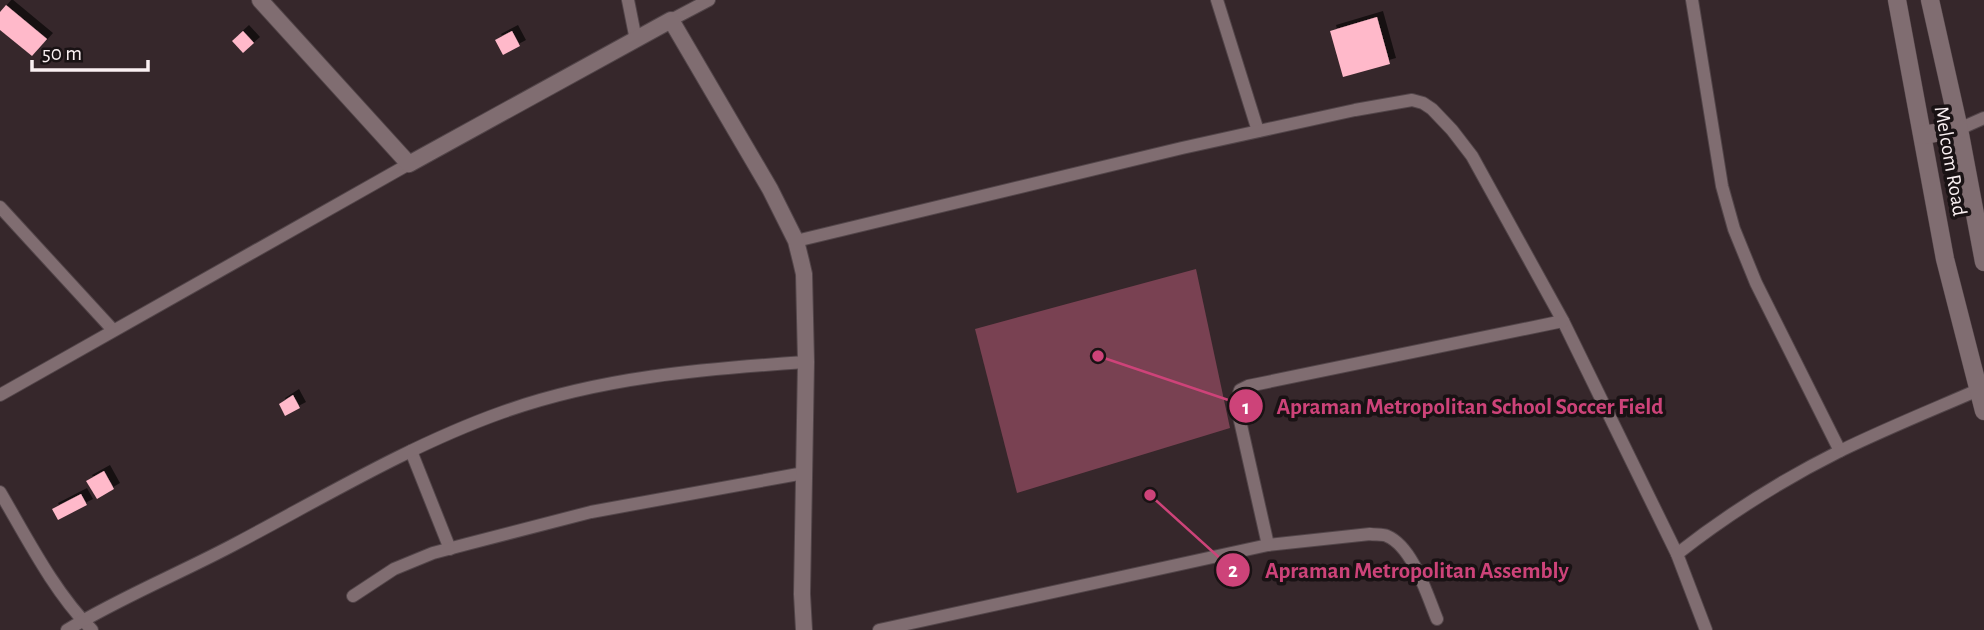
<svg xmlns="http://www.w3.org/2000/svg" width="1984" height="630" font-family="'Alegreya Sans',sans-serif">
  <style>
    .green { fill: #794152 }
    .building { fill: #ffb9ca; filter: url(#shadow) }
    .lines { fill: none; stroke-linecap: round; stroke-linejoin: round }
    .minor-casing { stroke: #524549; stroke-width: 14 }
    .tertiary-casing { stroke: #524549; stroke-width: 18 }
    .secondary-casing { stroke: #524549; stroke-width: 19 }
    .minor { stroke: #806d71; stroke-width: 12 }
    .tertiary { stroke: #806d71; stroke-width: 16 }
    .secondary { stroke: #806d71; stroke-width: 18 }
    .labels { text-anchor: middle; stroke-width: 7; stroke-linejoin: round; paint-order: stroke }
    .street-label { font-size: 21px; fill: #faf0f2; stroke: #191214 }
    .leader { fill: none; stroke: #cd4379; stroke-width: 2.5 }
    .callout-dot { fill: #cd4379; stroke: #191214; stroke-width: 2.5 }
    .mark-label { font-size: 21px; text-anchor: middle; font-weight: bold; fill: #fff }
    .callout-label { font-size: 23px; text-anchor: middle; font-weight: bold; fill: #cd4379; stroke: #191214; stroke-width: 7; stroke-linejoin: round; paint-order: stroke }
  </style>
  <defs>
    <filter id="shadow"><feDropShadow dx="6" dy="-6" stdDeviation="0" flood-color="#0009"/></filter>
  </defs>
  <rect width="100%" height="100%" fill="#36272b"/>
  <!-- green -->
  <polygon class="green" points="1196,269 1230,428 1017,493 975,329"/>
  <!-- building -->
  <g class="building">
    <polygon points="6,5 47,39 32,56 0,30 0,12"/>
    <polygon points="1377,17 1390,64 1343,77 1330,31"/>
    <polygon points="243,31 254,43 243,53 232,41"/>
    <polygon points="512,31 520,46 503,55 495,40"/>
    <polygon points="293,395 300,408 285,416 279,404"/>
    <polygon points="104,471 114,489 97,499 86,481"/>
    <polygon points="81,494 87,505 58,520 52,509"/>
  </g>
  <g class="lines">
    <defs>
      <g id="minor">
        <polyline points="628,0 636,40"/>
        <polyline points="1217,0 1258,131"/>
        <polyline points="1692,0 1722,186 1734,229 1756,283 1840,451"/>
        <polyline points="671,20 709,0"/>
        <polyline points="1959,129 1984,118"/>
        <polyline points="0,207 113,330"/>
        <polyline points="796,241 1182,148 1355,110 1412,100 1423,103 1432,109 1452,130 1472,156 1563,321 1677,554 1706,630"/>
        <polyline points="0,395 409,164"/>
        <polyline points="411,451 450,549"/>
        <path d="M0,492C27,538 54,592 92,630"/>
        <polyline points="1268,545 1236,403 1240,390 1248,386 1563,321"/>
        <path d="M1677,554C1728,514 1782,480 1840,451C1885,429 1932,410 1978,390"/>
        <polyline points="353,596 394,569 433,553 467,544 591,512 804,473"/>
        <path d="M67,630C121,597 181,573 237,543C324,497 410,445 503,412C601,377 703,369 806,362"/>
        <path d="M879,630L1268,545L1370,534C1375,535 1383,534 1387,536C1413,547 1427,595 1437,619"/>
      </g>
      <polyline id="tertiary" points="260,0 409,164 671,20 770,189 796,241 801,261 804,274 806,362 802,594 804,630"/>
      <g id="secondary">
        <polyline points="1897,0 1945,259 1984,411"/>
        <polyline points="1930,0 1959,129 1984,262"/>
        <polyline points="1923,135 1959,129"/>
      </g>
    </defs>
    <!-- minor casing -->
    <use href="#minor" class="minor-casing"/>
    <!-- tertiary casing -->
    <use href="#tertiary" class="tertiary-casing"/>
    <!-- secondary casing -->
    <use href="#secondary" class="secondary-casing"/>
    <!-- minor -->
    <use href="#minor" class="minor"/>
    <!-- tertiary -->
    <use href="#tertiary" class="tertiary"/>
    <!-- secondary -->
    <use href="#secondary" class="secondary"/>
  </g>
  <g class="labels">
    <!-- street labels -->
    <g class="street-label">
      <text transform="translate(1951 161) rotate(80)" y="7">Melcom Road</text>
    </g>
  </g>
  <!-- callouts -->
  <path class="leader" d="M1098 356L1246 406M1150 495L1233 570"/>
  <g class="callout-dot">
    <circle cx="1098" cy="356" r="7"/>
    <circle cx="1150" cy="495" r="7"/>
    <circle cx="1246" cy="406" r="18"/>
    <circle cx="1233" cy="570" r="18"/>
  </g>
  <g class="mark-label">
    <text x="1246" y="414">1</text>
    <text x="1233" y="577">2</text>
  </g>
  <g class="callout-label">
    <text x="1470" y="414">Apraman Metropolitan School Soccer Field</text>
    <text x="1417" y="578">Apraman Metropolitan Assembly</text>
  </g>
  <!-- scale -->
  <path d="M32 60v10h116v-10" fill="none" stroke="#faf0f2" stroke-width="3.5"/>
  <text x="42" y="60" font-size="21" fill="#faf0f2" stroke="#191214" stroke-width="5" paint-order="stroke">50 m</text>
</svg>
